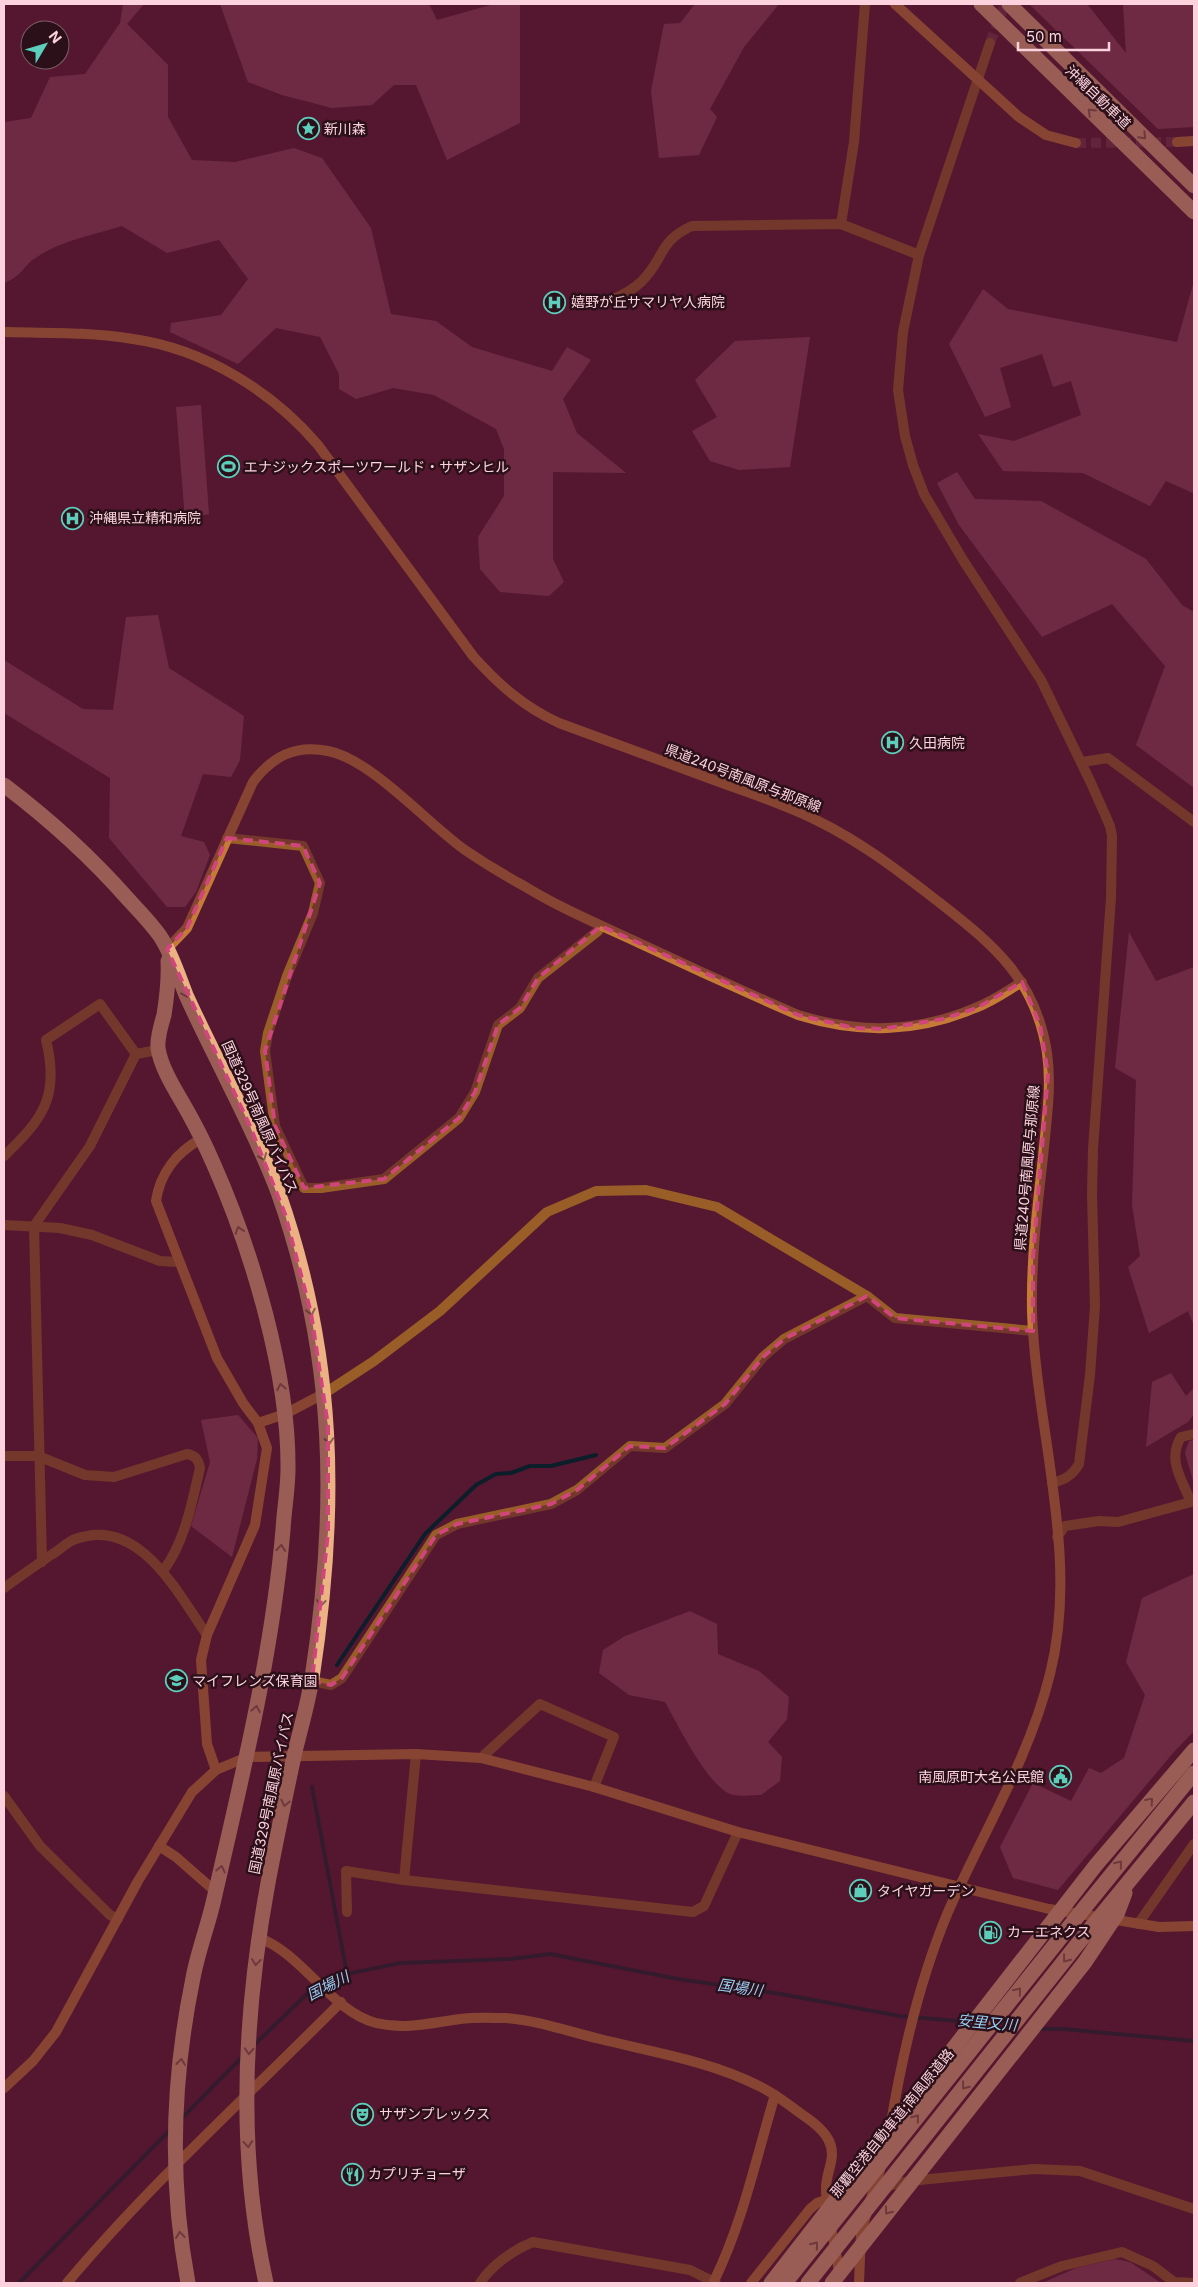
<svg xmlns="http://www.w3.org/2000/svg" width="1198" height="2287" font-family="Inter,'Noto Sans JP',sans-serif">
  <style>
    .green { fill: #8a425a }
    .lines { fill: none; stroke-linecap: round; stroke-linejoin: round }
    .stream { stroke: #0c1e2a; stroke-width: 4 }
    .street-tunnel { stroke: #6f344a; stroke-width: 10; stroke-dasharray: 10 5; stroke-linecap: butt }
    .secondary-tunnel { stroke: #6f344a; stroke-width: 10; stroke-dasharray: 10 5; stroke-linecap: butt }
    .street { stroke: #995e27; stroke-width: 10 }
    .secondary { stroke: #c57b36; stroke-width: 10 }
    .highway { stroke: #ecb283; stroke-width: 15 }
    .oneway { stroke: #8c614e }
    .marked { fill: none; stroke: #d0467c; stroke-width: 4; stroke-dasharray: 10 6; stroke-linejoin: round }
    .labels { text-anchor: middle; stroke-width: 5; stroke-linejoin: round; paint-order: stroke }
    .street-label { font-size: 14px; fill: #fbd2dd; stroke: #2b1019 }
    .poi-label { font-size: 14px; fill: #fbd2dd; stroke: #2b1019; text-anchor: start }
    .water-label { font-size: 15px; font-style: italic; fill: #97cdf5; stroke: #2b1019 }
  </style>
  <rect width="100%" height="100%" fill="#561830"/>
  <!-- green -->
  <g class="green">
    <path d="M123,4H144L127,24L168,65V117L192,160L235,162L294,148L322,158L371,228L391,314L436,321L472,347L552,371L567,347L591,360L563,399L577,433L626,473L553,472V559L564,582L549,596L500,592L480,569L478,537L504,496V449L496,429L434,395L393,388L356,399L339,389V374L320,337L276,328L238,364L170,332L171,323L221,315L248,279L219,240L167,253L122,226C96,234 58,242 37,257C22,266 24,275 4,283V122L31,118L50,77L85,74L120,23Z"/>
    <polygon points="220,4 429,4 437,20 494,4 520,4 520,123 447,160 416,85 394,85 372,105 332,108 282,95 248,82"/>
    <polygon points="695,4 779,4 744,47 710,109 717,117 699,155 659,158 651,91 664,24 680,23"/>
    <polygon points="1029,4 1087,4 1126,53 1123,4 1194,4 1194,127 1158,129"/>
    <polygon points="1194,281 1193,493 1166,481 1150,506 1083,473 1003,471 978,434 1014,441 1081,415 1071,381 1053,387 1042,354 1000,368 1011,407 985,417 949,344 983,289 1008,309 1177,342"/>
    <polygon points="810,337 790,467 739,470 710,461 692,431 717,417 695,380 735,341"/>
    <polygon points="201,405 209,514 185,519 176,407"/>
    <polygon points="957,472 975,499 1041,501 1146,559 1182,605 1194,612 1194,788 1136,745 1165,666 1112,604 1042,637 959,525 937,483"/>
    <polygon points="158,615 169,668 244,716 240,760 231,777 203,774 181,836 204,842 210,855 196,892 185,907 167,907 109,838 110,778 4,713 4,660 83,709 113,710 126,617"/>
    <polygon points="1129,932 1156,981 1194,967 1194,1326 1188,1311 1149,1333 1128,1267 1140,1256 1132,1205 1136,1080 1115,1068"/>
    <polygon points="1171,1373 1186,1396 1194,1388 1194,1414 1188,1422 1146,1447 1152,1382"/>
    <polygon points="238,1415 258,1438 257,1459 232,1557 191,1526 210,1462 201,1420"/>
    <polygon points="1194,1440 1194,1484 1185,1453 1189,1441"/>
    <polygon points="1194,1574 1194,1731 1173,1753 1058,1890 1013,1878 1000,1847 1033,1783 1071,1801 1089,1768 1101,1773 1124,1758 1145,1695 1126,1662 1142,1598"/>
    <path d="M690,1611L717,1624L718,1654L759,1671L789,1697L787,1719L768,1742L782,1757L780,1781L761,1795C753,1795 738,1797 730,1794C706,1783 678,1725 665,1702L629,1695L599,1673L603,1650L625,1636Z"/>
    <polygon points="1115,2259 1130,2262 1161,2283 1042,2283 1076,2268"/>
  </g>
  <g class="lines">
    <!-- stream -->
    <g class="stream">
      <polyline points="337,1665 425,1534 476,1485 496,1474 511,1473 530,1466 551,1466 596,1455"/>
      <polyline points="312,1787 347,1974"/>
      <polyline points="1037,2029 1063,2029 1194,2041"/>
      <polyline points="253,2046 307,1994 329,1981 347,1974 400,1963 510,1959 550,1954 678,1979 781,1994 900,2016 968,2022"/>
      <polyline points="181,2119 243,2056"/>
      <polyline points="19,2283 171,2129"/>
    </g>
    <!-- street-tunnel -->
    <polyline class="street-tunnel" points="990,43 1005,4"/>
    <!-- secondary-tunnel -->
    <polyline class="secondary-tunnel" points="1076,143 1177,142"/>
    <!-- street -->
    <g class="street">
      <path d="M990,43L919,255L903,332L898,390L905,436L913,465L924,494L963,560L1041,680L1091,783L1110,826L1112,836L1111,898L1093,1149L1092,1195L1095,1306L1090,1375L1079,1464C1072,1476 1064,1480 1052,1483"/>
      <polyline points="841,224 854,142 865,4"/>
      <path d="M593,305C611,300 627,295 641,282C665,259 658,241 692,226L841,224L919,255"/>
      <polyline points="1082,762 1108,758 1194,822"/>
      <polyline points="227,838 303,846 320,883 313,913 287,976 268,1033 265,1051 275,1126 304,1188 321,1188 384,1179 459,1118 475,1092 498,1025 520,1008 538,978 598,931 601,926"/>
      <path d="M4,1156C43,1119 60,1096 46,1040L100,1004L136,1054L158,1050"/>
      <polyline points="4,1225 60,1228 92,1235 160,1261 178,1262"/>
      <polyline points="325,1393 374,1361 440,1311 547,1212 596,1191 646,1190 717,1207 867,1296 895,1318 1033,1331"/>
      <path d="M4,1456H38L85,1475L114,1477L187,1454C196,1456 198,1459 200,1468C192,1502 185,1542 163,1571"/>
      <path d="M1057,1537L1065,1526L1099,1521L1118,1522L1191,1502C1182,1480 1167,1460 1181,1437L1194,1434"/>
      <polyline points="42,1562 34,1226 90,1146 136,1054"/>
      <path d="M4,1588C19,1577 35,1566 51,1555C58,1551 65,1544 73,1540C138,1514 177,1592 207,1635"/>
      <polyline points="312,1681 331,1685 342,1678 436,1535 457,1524 551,1504 577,1490 630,1446 665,1448 725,1404 763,1357 784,1339 867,1296"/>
      <polyline points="481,1758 540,1704 614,1737 594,1787"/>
      <polyline points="4,1796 40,1846 110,1915 118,1919"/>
      <polyline points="404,1880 416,1754"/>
      <polyline points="347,1912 346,1871 404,1880 693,1912 704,1906 738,1832"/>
      <polyline points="1138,1924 1194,1844"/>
      <polyline points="884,2187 909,2181 1034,2169 1080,2171 1194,2209"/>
      <path d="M480,2283C492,2265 513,2250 533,2242L690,2270L716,2283"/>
      <polyline points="1020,2283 1062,2266 1122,2252 1153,2266 1174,2282 1194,2283"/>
    </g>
    <!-- secondary -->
    <g class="secondary">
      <polyline points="895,4 1019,117 1046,135 1076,143"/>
      <polyline points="1177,142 1194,141"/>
      <path d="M4,332C47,333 91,332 133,339C204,349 272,391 318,445L473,656C499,685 524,707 559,723C610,742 662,761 714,780C749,793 785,804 818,821C863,843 901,873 940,903C995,946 1036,980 1047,1053C1052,1088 1046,1123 1043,1157C1037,1209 1031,1260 1032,1312C1036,1431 1080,1556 1050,1674C1029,1759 983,1832 948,1912C919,1981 902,2055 890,2129"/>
      <path d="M167,949L187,928L253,782C272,757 295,744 328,751C371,759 428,824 465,850C484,863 504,875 524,886C560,908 600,925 639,943C692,968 745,992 798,1015C859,1034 916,1033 975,1008C992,1002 1007,991 1022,982"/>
      <path d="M201,1139C177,1152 160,1173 156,1201L217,1358L243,1403L258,1423L267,1448L255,1525L207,1635L201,1660L207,1744L216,1770"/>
      <polyline points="258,1423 285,1414 325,1393"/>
      <polyline points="159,1846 176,1857 216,1892"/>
      <path d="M259,1938C302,1953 332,2012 376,2023C405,2030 431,2023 460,2019C475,2017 491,2018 506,2018C537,2020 570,2032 600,2039C652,2052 710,2061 759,2086C774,2093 787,2103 800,2113C810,2120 822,2128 828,2139C838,2157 826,2170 826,2188C826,2218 837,2245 839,2275"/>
      <polyline points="4,2088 33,2061 56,2032 138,1881 192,1792 216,1770 247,1757 416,1754 481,1758 594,1787 738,1832 1049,1909 1159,1927 1194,1926"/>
      <polyline points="870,2201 880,2170"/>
      <path d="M714,2281C743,2222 756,2158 775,2095"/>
      <path d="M67,2283C151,2183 249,2095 341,2002"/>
      <polyline points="751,2283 810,2209 817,2203 831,2198"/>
      <polyline points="859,2283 861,2233 866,2215"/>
    </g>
    <!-- highway -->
    <g class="highway">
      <polyline points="981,4 1194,212"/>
      <polyline points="1009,4 1194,186"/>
      <path d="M4,785C49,819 91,857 128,899C139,911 151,923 160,936C172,954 178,975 186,995C199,1024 214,1053 228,1082C246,1118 264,1155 278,1192C336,1356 338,1508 312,1678C308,1704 300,1730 294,1756C285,1798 276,1840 268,1883C244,2013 237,2153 266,2283"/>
      <path d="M168,961C169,979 167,996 164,1015C161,1025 157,1038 158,1048C161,1070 180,1097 190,1116C199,1132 207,1149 214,1165C252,1251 289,1375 288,1469C288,1489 284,1510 283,1530C272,1655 242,1777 214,1899C208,1926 198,1951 193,1978C172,2080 169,2182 188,2283"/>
      <polyline points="771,2283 1096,1865 1194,1750"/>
      <polyline points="785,2283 1085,1907 1194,1773"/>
      <polyline points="808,2283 1076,1946 1194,1802"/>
      <polyline points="832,2283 1085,1962 1117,1914 1125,1893"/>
    </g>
  </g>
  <!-- one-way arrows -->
  <defs><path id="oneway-chevron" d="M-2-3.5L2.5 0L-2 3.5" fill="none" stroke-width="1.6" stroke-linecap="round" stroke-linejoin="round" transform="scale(1.25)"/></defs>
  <g class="oneway">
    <use href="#oneway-chevron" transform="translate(1091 112) rotate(-136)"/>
    <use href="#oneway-chevron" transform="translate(1143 136) rotate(45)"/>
    <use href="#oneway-chevron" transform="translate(186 994) rotate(67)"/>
    <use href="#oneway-chevron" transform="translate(263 1157) rotate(67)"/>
    <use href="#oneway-chevron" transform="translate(239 1230) rotate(-109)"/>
    <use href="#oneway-chevron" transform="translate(311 1312) rotate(79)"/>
    <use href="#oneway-chevron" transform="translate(281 1387) rotate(-101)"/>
    <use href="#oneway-chevron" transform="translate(329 1441) rotate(87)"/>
    <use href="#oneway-chevron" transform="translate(281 1548) rotate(-85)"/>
    <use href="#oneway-chevron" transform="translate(321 1603) rotate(97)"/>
    <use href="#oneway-chevron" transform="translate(256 1709) rotate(-80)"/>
    <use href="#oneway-chevron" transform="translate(1150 1801) rotate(-49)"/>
    <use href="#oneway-chevron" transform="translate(285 1803) rotate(102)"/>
    <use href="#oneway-chevron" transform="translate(1119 1864) rotate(-51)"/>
    <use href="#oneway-chevron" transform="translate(221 1869) rotate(-77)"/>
    <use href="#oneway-chevron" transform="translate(1066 1959) rotate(128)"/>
    <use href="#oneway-chevron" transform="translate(256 1962) rotate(96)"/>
    <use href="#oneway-chevron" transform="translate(1018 1991) rotate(-51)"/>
    <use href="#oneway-chevron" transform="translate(249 2051) rotate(93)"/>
    <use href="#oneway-chevron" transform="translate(181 2062) rotate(-84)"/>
    <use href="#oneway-chevron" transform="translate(965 2086) rotate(128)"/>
    <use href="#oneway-chevron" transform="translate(916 2118) rotate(-51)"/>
    <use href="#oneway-chevron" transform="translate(248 2144) rotate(85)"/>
    <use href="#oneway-chevron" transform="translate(888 2211) rotate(128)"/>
    <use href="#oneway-chevron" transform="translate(180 2235) rotate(-96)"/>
    <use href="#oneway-chevron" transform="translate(815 2245) rotate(-51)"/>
  </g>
  <!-- marked area -->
  <path d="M0 0H1198V2287H0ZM227,838L303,846L320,883L265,1051L275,1126L304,1188L384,1179L459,1118L475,1092L498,1025L520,1008L538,978L601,926L798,1015L854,1028L882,1029L943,1019L977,1008L1022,982L1040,1025L1048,1074L1033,1257V1331L895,1318L867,1296L784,1339L763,1357L725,1404L665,1448L630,1446L577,1490L551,1504L457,1524L436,1535L342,1678L331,1685L312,1681L328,1532V1426L311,1313L285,1214L250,1126L167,949L187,928Z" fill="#561830" fill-opacity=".55" fill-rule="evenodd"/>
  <path class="marked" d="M227,838L303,846L320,883L265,1051L275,1126L304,1188L384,1179L459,1118L475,1092L498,1025L520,1008L538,978L601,926L798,1015L854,1028L882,1029L943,1019L977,1008L1022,982L1040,1025L1048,1074L1033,1257V1331L895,1318L867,1296L784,1339L763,1357L725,1404L665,1448L630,1446L577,1490L551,1504L457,1524L436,1535L342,1678L331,1685L312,1681L328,1532V1426L311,1313L285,1214L250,1126L167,949L187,928Z"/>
  <!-- icons -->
  <defs>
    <symbol id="sight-ring" viewBox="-11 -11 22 22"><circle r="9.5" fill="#2b1019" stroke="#5ccebb" stroke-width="1.5"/><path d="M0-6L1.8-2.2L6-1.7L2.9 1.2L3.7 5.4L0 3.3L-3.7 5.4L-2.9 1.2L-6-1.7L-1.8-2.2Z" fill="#5ccebb"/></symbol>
    <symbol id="hospital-ring" viewBox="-11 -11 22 22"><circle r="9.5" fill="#2b1019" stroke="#5ccebb" stroke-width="1.5"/><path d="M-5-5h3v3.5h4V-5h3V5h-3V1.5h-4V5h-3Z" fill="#5ccebb"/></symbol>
    <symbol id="stadium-ring" viewBox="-11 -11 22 22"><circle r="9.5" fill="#2b1019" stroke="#5ccebb" stroke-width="1.5"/><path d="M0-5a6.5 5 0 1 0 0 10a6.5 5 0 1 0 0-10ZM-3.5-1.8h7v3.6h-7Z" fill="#5ccebb"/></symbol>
    <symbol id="school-ring" viewBox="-11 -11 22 22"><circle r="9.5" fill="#2b1019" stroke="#5ccebb" stroke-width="1.5"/><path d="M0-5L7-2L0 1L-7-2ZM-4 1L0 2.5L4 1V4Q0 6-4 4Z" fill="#5ccebb"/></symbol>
    <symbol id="civic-ring" viewBox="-11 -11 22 22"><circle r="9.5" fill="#2b1019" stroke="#5ccebb" stroke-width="1.5"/><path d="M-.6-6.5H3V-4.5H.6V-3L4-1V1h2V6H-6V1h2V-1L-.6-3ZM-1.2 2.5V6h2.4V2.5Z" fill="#5ccebb"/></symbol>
    <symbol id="shop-ring" viewBox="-11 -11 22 22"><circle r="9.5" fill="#2b1019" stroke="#5ccebb" stroke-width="1.5"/><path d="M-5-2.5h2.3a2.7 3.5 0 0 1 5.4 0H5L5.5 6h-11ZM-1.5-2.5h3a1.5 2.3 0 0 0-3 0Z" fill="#5ccebb"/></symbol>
    <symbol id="fuel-ring" viewBox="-11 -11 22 22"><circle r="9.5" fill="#2b1019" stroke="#5ccebb" stroke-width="1.5"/><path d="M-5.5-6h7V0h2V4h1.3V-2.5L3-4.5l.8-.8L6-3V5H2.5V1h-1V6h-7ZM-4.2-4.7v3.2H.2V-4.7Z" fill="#5ccebb"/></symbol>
    <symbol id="theatre-ring" viewBox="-11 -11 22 22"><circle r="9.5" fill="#2b1019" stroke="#5ccebb" stroke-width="1.5"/><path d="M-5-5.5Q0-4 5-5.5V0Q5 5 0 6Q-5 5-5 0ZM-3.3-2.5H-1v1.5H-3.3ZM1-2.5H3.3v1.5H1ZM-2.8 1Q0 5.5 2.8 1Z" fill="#5ccebb"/></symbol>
    <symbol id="restaurant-ring" viewBox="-11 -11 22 22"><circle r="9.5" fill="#2b1019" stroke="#5ccebb" stroke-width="1.5"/><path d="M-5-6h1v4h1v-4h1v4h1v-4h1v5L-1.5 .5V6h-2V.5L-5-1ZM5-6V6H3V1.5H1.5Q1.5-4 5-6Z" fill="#5ccebb"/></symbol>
  </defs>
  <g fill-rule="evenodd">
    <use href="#sight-ring" x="296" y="116" width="25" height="25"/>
    <use href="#hospital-ring" x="542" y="290" width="25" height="25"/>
    <use href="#stadium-ring" x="216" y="454" width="25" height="25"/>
    <use href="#hospital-ring" x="60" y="506" width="25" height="25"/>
    <use href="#hospital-ring" x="880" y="730" width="25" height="25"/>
    <use href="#school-ring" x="164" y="1668" width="25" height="25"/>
    <use href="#civic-ring" x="1048" y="1764" width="25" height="25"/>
    <use href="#shop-ring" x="848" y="1878" width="25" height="25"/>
    <use href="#fuel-ring" x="978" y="1920" width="25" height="25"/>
    <use href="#theatre-ring" x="350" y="2102" width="25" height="25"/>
    <use href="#restaurant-ring" x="340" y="2162" width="25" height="25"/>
  </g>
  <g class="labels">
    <!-- street labels -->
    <g class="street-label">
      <text transform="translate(1098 97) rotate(44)" y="5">沖縄自動車道</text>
      <text transform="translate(743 778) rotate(21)" y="5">県道240号南風原与那原線</text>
      <text transform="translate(260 1117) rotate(66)" y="5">国道329号南風原バイパス</text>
      <text transform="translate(1027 1168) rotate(-85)" y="5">県道240号南風原与那原線</text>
      <text transform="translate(271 1793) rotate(-78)" y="5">国道329号南風原バイパス</text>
      <text transform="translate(892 2123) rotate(-51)" y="5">那覇空港自動車道;南風原道路</text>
    </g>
    <!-- poi labels -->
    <g class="poi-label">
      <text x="324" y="134">新川森</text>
      <text x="571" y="307">嬉野が丘サマリヤ人病院</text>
      <text x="244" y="472">エナジックスポーツワールド・サザンヒル</text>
      <text x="89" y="523">沖縄県立精和病院</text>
      <text x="909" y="748">久田病院</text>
      <text x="192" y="1686">マイフレンズ保育園</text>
      <text x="1044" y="1782" text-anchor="end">南風原町大名公民館</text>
      <text x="877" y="1896">タイヤガーデン</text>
      <text x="1007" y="1937">カーエネクス</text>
      <text x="379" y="2119">サザンプレックス</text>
      <text x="368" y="2179">カプリチョーザ</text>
    </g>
    <!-- water labels -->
    <g class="water-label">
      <text transform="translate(328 1986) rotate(-27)" y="5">国場川</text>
      <text transform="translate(740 1988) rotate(8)" y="5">国場川</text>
      <text transform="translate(987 2023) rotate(5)" y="5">安里又川</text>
    </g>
  </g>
  <!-- border -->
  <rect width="1198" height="2287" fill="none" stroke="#fbd2dd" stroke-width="10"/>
  <!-- north arrow -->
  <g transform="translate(45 45) rotate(52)"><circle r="24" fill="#2b1019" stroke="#7e5e67"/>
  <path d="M0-4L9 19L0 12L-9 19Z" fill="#5ccebb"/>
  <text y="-8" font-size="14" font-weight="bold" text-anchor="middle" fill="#fbd2dd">N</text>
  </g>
  <!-- scale -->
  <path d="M1018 42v8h91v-8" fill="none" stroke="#fbd2dd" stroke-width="2.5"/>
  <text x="1026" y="42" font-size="15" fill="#fbd2dd" stroke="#2b1019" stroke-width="4" paint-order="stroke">50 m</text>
</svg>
